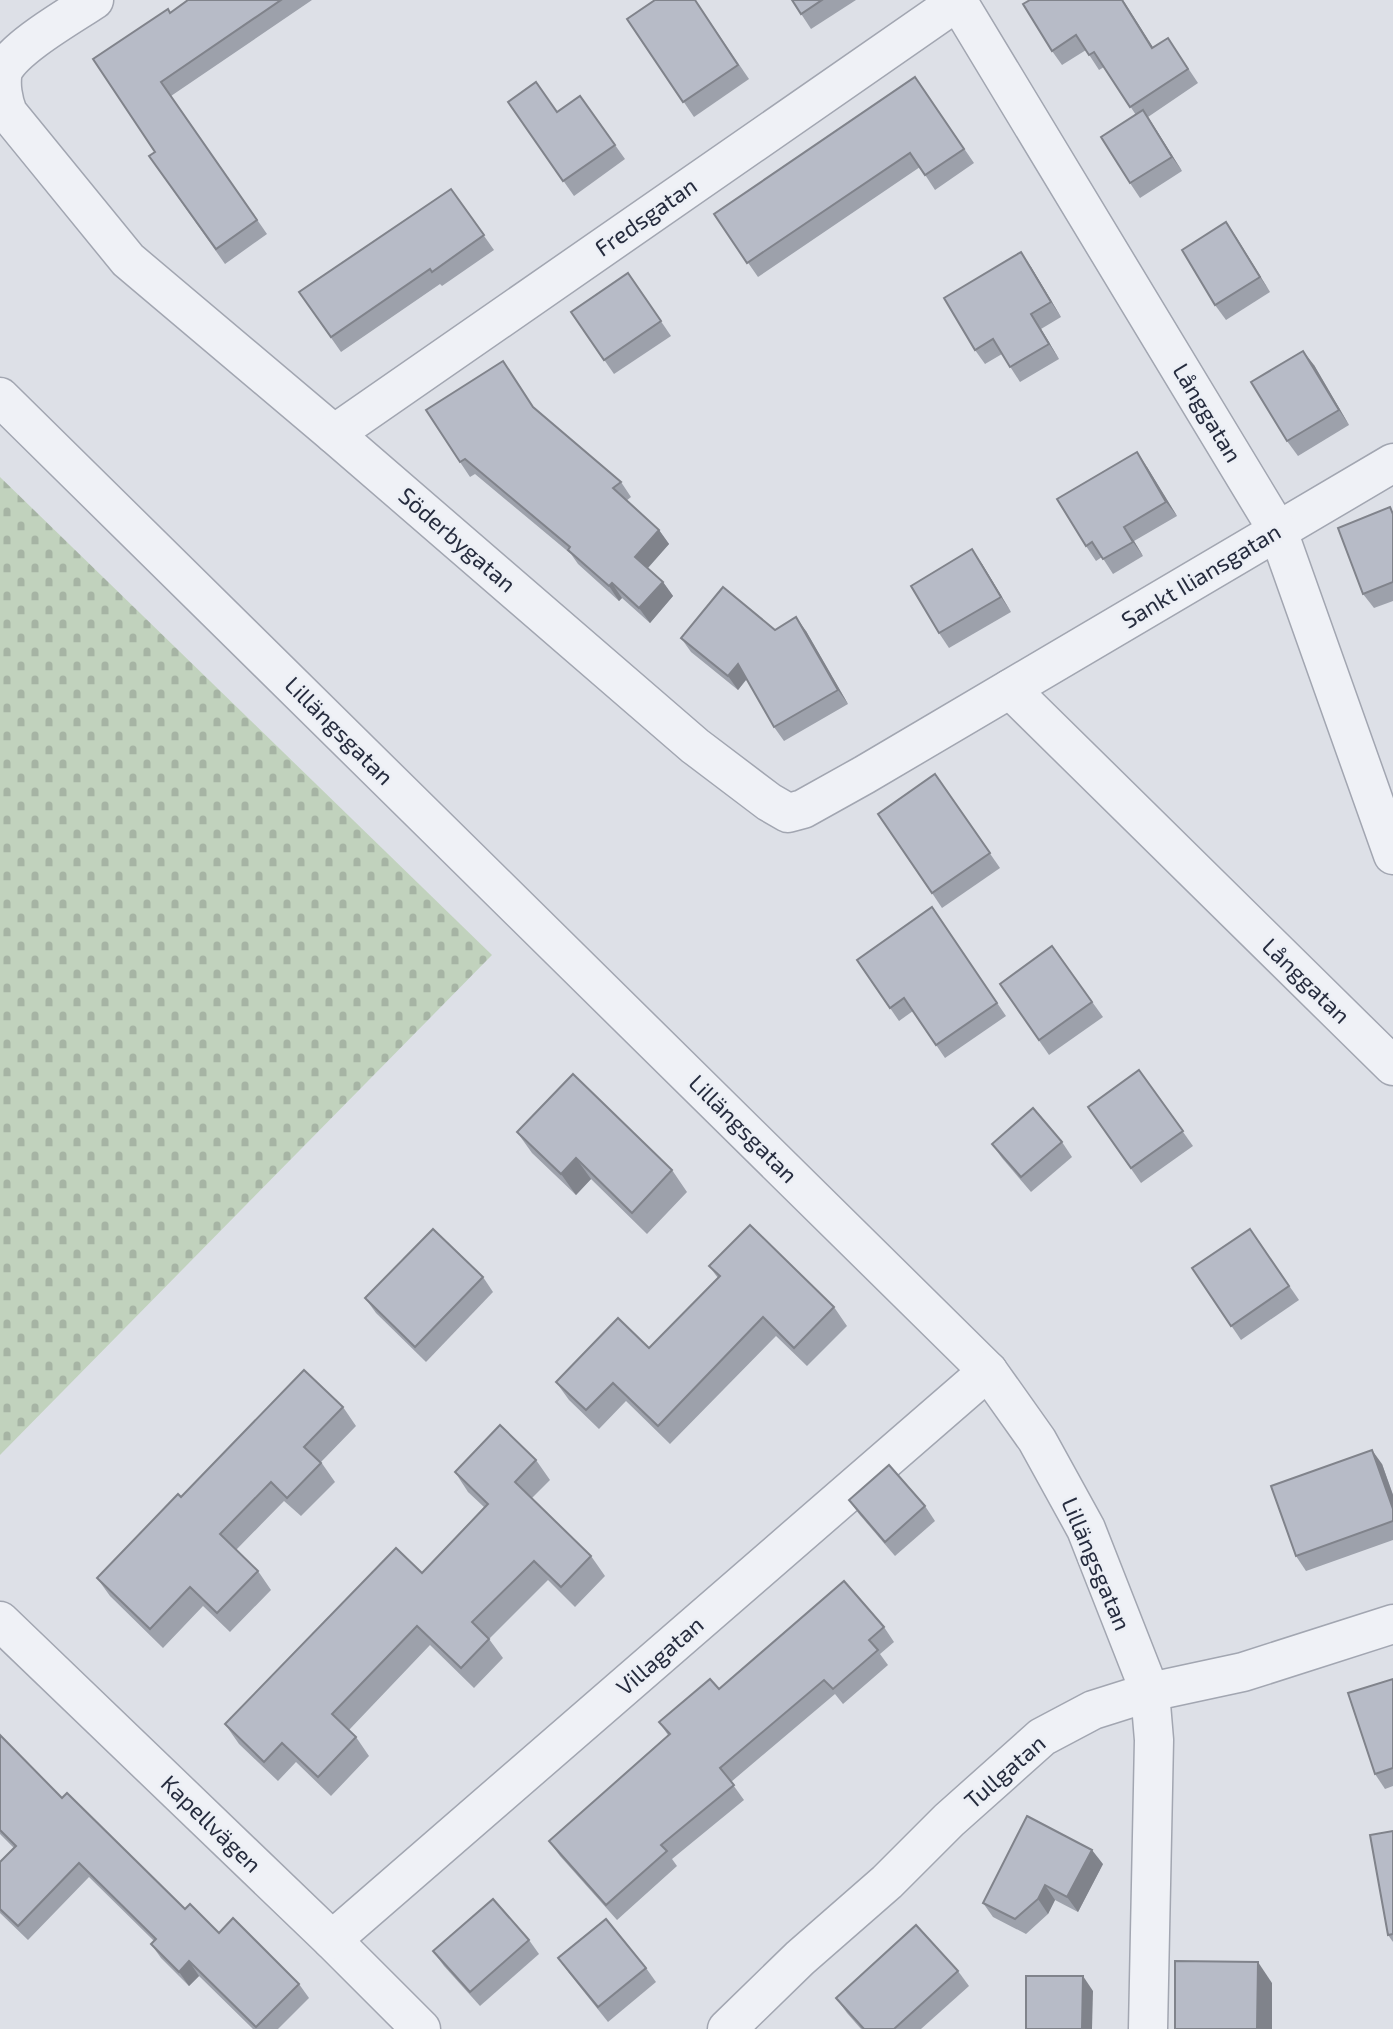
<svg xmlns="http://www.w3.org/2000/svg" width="1393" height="2029" font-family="'Exo 2',sans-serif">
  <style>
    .cemetery { fill: url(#cemetery-stones) }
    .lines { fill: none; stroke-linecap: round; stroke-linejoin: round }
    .minor-casing { stroke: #a2a6b1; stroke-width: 41 }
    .minor { stroke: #eff1f6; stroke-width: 38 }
    .wall { fill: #9da1ab }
    .shaded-wall { fill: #80838b }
    .building { fill: #b7bbc7; stroke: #80838b; stroke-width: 2 }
    .labels { text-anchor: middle; stroke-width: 5; stroke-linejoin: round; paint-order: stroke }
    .street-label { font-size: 23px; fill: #262c3e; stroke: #eceff5 }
  </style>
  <defs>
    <pattern id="cemetery-stones" width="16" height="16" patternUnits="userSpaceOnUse" patternTransform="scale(1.75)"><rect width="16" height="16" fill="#c1d2bd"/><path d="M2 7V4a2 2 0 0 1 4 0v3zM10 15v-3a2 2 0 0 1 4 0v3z" fill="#a6b4a4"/></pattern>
  </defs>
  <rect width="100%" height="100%" fill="#dde0e7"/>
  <!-- cemetery -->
  <polygon class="cemetery" points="0,477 492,955 0,1455"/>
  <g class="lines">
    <defs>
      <g id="minor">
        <path d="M94,0C70,16 15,47 3,71C0,84 3,101 8,113L128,260L334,434L695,746L769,802L788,813L803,809L864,775L1393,463"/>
        <polyline points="957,0 1278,531 1393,855"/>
        <polyline points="0,397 988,1371 1037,1440 1086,1529 1150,1692 1154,1740 1148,2029"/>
        <polyline points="334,434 958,1"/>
        <polyline points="1010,689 1393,1066"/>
        <polyline points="0,1621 332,1940 421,2029"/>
        <polyline points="332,1940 988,1371"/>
        <polyline points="727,2029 800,1958 887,1882 949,1820 1042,1737 1093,1710 1150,1692 1243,1672 1393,1624"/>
      </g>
    </defs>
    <!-- minor casing -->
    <use href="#minor" class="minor-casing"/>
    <!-- minor -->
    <use href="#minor" class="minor"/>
  </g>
  <!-- wall -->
  <g class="wall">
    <polygon points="188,0 312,0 171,96 267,234 225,264 149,156 155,152 93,59 170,13"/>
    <polygon points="695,0 749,79 694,117 627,19"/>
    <polygon points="792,0 856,0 811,29"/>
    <polygon points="1030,0 1153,48 1178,53 1198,83 1148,117 1182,171 1140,198 1130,183 1136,115 1104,67 1099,70 1086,50 1062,65 1052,51"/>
    <polygon points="915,77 974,163 935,190 920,167 758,277 714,214"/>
    <polygon points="580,96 625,159 574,196 508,102 558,112"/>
    <polygon points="451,189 494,250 442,286 440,284 341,352 299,292"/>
    <polygon points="1236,237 1270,292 1226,320 1215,305"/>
    <polygon points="1031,267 1061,317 1041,329 1059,359 1020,382 1002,354 985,364 975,350"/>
    <polygon points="628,273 671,336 614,374 571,312"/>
    <polygon points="503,361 534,409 621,482 631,497 626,501 659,530 669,544 648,568 663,582 673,596 650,623 622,598 619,601 578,564 571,554 475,474 470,477 460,462"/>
    <polygon points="1314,365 1349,425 1298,456 1287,441"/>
    <polygon points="1147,467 1177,516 1134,541 1143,556 1113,574 1102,557 1096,561 1086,546"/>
    <polygon points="1393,511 1393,601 1374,608 1363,594"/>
    <polygon points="982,564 1011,612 949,648 939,633"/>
    <polygon points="775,630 806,631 848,704 784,741 774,727 747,679 738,690 691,652 681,638"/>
    <polygon points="935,774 1000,868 942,908 932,893"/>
    <polygon points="932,907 1006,1016 945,1058 913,1011 899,1021 857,960"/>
    <polygon points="1052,946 1103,1017 1049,1055 1000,984"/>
    <polygon points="1139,1070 1193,1146 1141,1183 1088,1107"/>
    <polygon points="517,1132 672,1170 687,1192 647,1234 591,1179 576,1195 532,1153"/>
    <polygon points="1062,1142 1072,1157 1031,1192 1002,1158 992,1144"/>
    <polygon points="1250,1229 1299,1300 1241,1340 1192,1268"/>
    <polygon points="709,1266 834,1307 847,1326 807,1366 776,1336 670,1444 626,1401 599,1429 569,1400 556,1382 649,1348 718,1278"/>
    <polygon points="483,1277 493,1292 426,1362 376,1313 365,1298"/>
    <polygon points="343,1407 356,1426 321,1462 335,1482 301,1516 284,1501 236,1550 258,1571 271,1590 230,1632 203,1606 163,1648 110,1596 97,1578 181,1497"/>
    <polygon points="536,1460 550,1480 532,1498 591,1556 605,1576 575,1607 548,1580 489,1639 503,1658 474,1688 430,1645 349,1730 356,1737 369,1756 331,1796 296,1762 278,1781 239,1744 225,1724 422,1573 484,1507 468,1492 455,1472"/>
    <polygon points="1382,1464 1393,1495 1393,1540 1306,1571 1296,1556"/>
    <polygon points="849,1500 925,1506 935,1521 895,1556 859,1514"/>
    <polygon points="884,1627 894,1642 880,1654 888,1665 843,1704 835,1694 731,1782 744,1800 672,1859 677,1866 617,1920 560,1856 549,1841 668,1735 659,1722 719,1689"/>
    <polygon points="1393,1679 1393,1786 1385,1789 1375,1774"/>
    <polygon points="0,1735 62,1798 185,1909 219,1933 299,1984 309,1998 278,2029 253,2029 199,1976 189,1986 161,1958 151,1944 154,1941 89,1877 28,1940 0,1913 0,1862 14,1848 0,1834"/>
    <polygon points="1393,1831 1393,1942 1388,1935"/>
    <polygon points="1103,1864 1078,1912 1055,1900 1048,1914 1026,1934 993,1917 983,1903"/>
    <polygon points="529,1940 539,1954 480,2006 444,1966 433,1951"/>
    <polygon points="558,1958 646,1968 656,1982 608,2022 569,1973"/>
    <polygon points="958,1971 969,1986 921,2029 861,2029 847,2013 836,1998"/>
  </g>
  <!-- shaded-wall -->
  <g class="shaded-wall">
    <polygon points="1122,0 1123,0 1163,63 1152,48"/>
    <polygon points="1143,110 1153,125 1182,171 1172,157"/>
    <polygon points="1226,222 1236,237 1270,292 1260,277"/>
    <polygon points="1021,252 1031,267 1061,317 1051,302"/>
    <polygon points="1031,314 1041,329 1059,359 1049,344"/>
    <polygon points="1303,351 1314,365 1349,425 1339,410"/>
    <polygon points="1137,452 1147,467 1177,516 1166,502"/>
    <polygon points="1124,527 1134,541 1143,556 1133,542"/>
    <polygon points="659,530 669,544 645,571 635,557"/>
    <polygon points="972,549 982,564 1011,612 1001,597"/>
    <polygon points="663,582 673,596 650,623 639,608"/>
    <polygon points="612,583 622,598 619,601 609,586"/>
    <polygon points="796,617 806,631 848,704 838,690"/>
    <polygon points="738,664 748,677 738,690 728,676"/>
    <polygon points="576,1158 591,1179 576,1195 561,1174"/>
    <polygon points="1372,1450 1382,1464 1393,1495 1393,1509"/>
    <polygon points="1092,1850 1103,1864 1078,1912 1067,1897"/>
    <polygon points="1045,1885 1055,1900 1048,1914 1038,1899"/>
    <polygon points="189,1961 199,1976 189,1986 179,1972"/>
    <polygon points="1258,1962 1272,1983 1272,2029 1257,2029"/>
    <polygon points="1083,1976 1093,1991 1092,2029 1082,2029"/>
  </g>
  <!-- building -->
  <g class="building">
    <polygon points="188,0 281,0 161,82 257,220 216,249 149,156 155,152 93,59 168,9 170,13"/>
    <polygon points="655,0 695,0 738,65 683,102 627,19"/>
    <polygon points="792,0 822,0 801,14"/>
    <polygon points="1030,0 1122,0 1152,48 1168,38 1188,69 1130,107 1094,52 1089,55 1076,35 1052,51 1023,4"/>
    <polygon points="915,77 964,149 925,175 910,153 747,263 714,214"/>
    <polygon points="536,82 557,112 580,96 615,145 563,181 508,102"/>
    <polygon points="1143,110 1172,157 1130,183 1101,137"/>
    <polygon points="451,189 484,235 432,272 430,269 331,337 299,292"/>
    <polygon points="1226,222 1260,277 1215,305 1182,250"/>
    <polygon points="1021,252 1051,302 1031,314 1049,344 1010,367 993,339 975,350 944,298"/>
    <polygon points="628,273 661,321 604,360 571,312"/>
    <polygon points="1303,351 1339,410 1287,441 1251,382"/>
    <polygon points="503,361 533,407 621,482 613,488 659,530 635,557 663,582 639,608 612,583 609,586 568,550 570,547 465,459 460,462 426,410"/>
    <polygon points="1137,452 1166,502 1124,527 1133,542 1103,559 1092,542 1086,546 1057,499"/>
    <polygon points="1390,507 1393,514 1393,582 1363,594 1338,528"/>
    <polygon points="972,549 1001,597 939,633 911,586"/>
    <polygon points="723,587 775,630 796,617 838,690 774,727 738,664 728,676 681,638"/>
    <polygon points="935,774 990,853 932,893 878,814"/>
    <polygon points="932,907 997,1003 936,1045 904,998 890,1008 857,960"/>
    <polygon points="1052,946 1092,1002 1039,1040 1000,984"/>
    <polygon points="1139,1070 1183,1131 1131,1168 1088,1107"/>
    <polygon points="573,1074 672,1170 632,1213 576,1158 561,1174 517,1132"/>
    <polygon points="1033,1108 1062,1142 1021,1177 992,1144"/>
    <polygon points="750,1225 834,1307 794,1348 763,1317 658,1426 613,1383 586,1410 556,1382 618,1318 649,1348 720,1276 709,1266"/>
    <polygon points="433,1229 483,1277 415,1347 365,1298"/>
    <polygon points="1250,1229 1289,1286 1231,1326 1192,1268"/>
    <polygon points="304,1370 343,1407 304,1447 321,1463 287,1498 271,1482 220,1534 258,1571 217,1613 190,1587 150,1629 97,1578 178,1494 181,1497"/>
    <polygon points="500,1425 536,1460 515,1482 591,1556 561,1587 534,1561 472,1622 489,1639 461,1668 417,1626 332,1714 356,1737 318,1777 282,1743 264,1762 225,1724 396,1548 422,1573 488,1504 455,1472"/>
    <polygon points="1372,1450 1393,1509 1393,1521 1296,1556 1271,1486"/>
    <polygon points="889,1465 925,1506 885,1542 849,1500"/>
    <polygon points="844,1581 884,1627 869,1640 878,1650 833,1689 824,1680 720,1768 734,1785 661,1845 667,1851 606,1905 549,1841 670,1734 659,1722 710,1679 719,1689"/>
    <polygon points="1393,1679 1393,1768 1375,1774 1348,1693"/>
    <polygon points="0,1735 62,1798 67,1793 185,1909 190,1904 219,1933 233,1918 299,1984 256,2027 189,1961 179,1972 151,1944 156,1939 79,1863 18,1926 0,1909 0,1862 16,1846 0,1830"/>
    <polygon points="1027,1816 1092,1850 1067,1897 1045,1885 1038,1899 1015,1919 983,1903"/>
    <polygon points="1393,1831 1393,1934 1388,1935 1370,1835"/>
    <polygon points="493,1899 529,1940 470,1992 433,1951"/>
    <polygon points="606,1919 646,1968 598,2007 558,1958"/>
    <polygon points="916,1925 958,1971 894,2029 864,2029 836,1998"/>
    <polygon points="1175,1961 1258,1962 1257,2029 1175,2029"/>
    <polygon points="1026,1976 1083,1976 1082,2029 1026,2029"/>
  </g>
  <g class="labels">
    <!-- street labels -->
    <g class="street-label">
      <text transform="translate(646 217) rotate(-35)" y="8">Fredsgatan</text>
      <text transform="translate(1207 413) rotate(59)" y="8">Långgatan</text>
      <text transform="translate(457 540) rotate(41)" y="8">Söderbygatan</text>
      <text transform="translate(1201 576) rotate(-31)" y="8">Sankt Iliansgatan</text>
      <text transform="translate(339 731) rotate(45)" y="8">Lillängsgatan</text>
      <text transform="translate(1306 981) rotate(44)" y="8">Långgatan</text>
      <text transform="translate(743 1129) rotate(45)" y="8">Lillängsgatan</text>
      <text transform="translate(1096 1564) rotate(67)" y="8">Lillängsgatan</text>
      <text transform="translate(660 1656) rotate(-41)" y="8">Villagatan</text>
      <text transform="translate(1005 1772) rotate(-41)" y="8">Tullgatan</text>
      <text transform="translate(211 1824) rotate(44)" y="8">Kapellvägen</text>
    </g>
  </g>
</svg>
